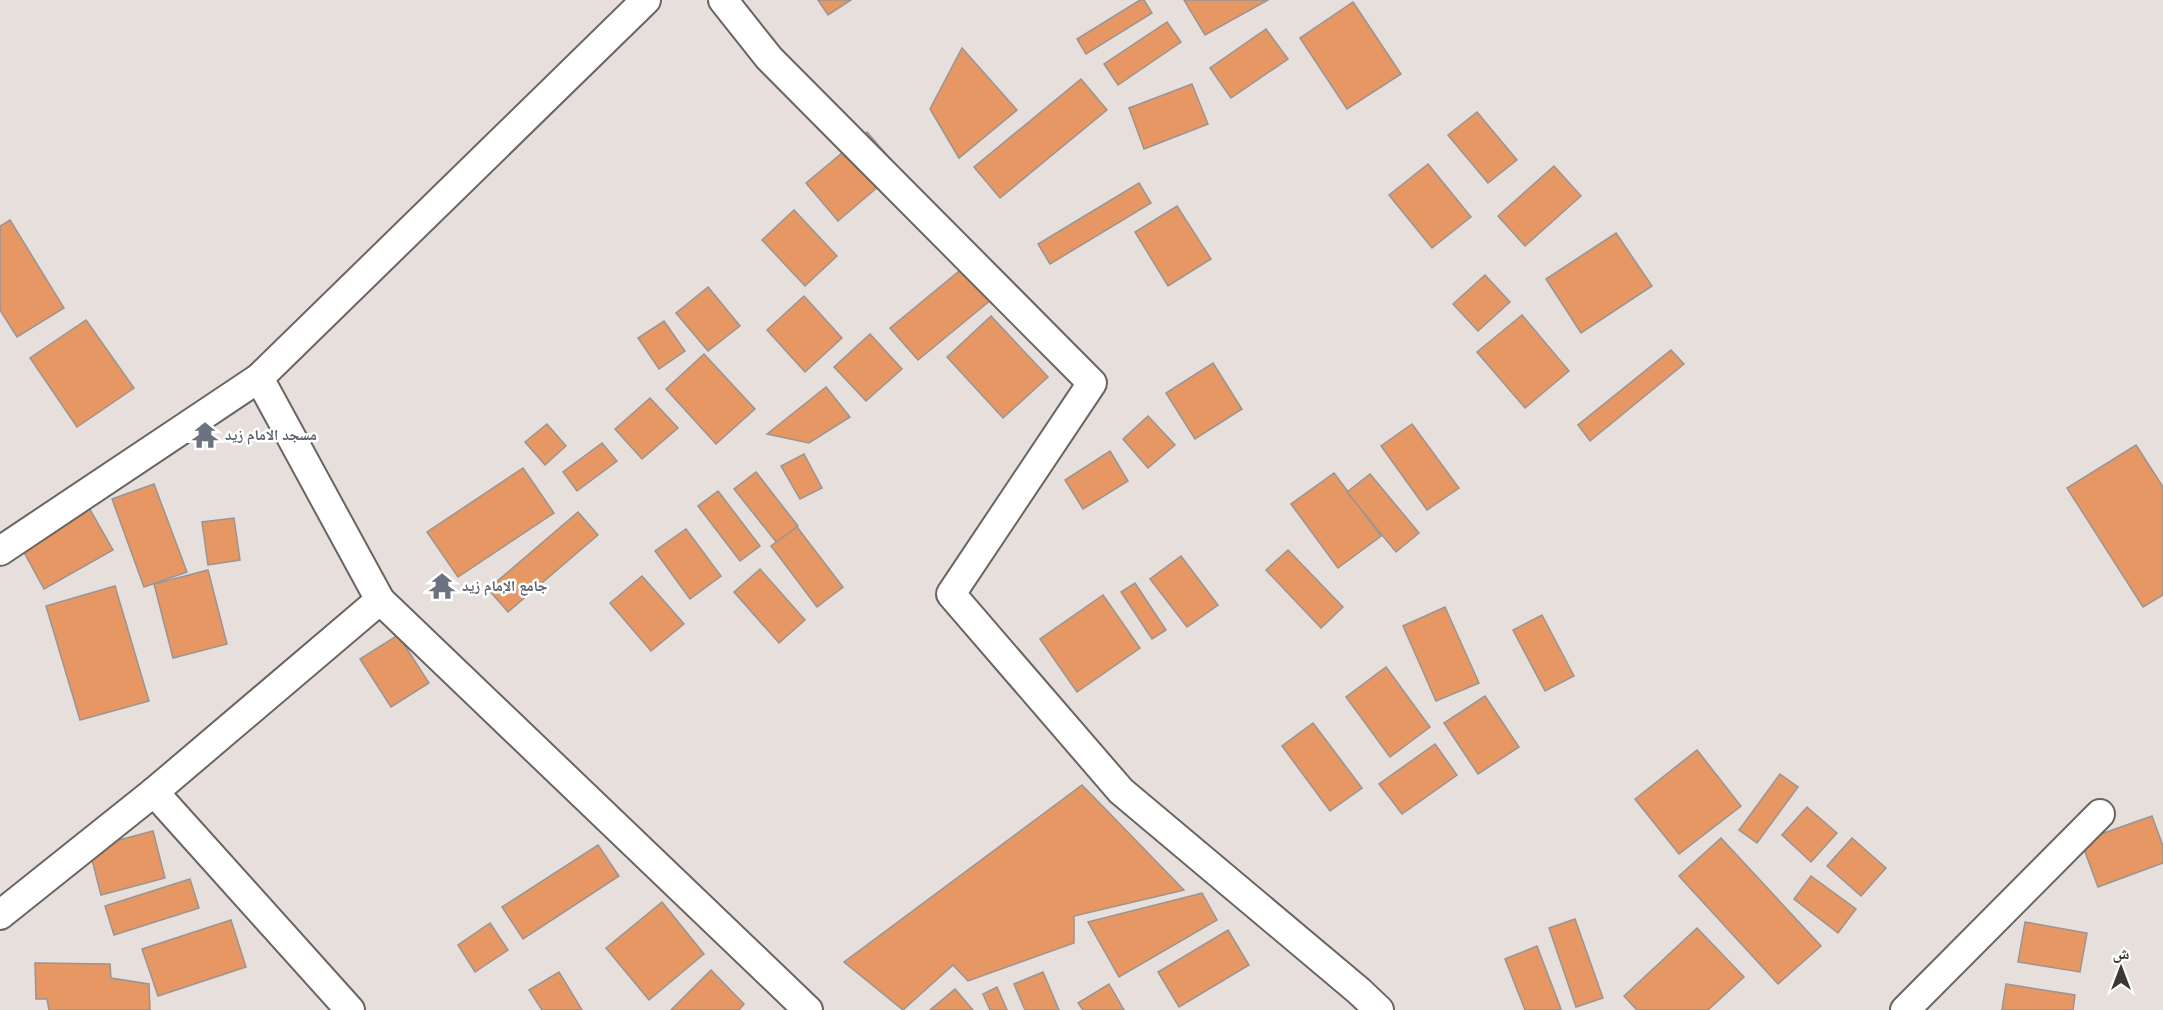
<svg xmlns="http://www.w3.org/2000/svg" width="2163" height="1010" font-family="'Noto Serif','Noto Naskh Arabic',serif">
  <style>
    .building { fill: #e69764; stroke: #9b9490; stroke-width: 1.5 }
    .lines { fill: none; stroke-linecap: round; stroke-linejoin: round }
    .street-casing { stroke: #6b6461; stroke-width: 32 }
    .street { stroke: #fff; stroke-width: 28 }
    .labels { text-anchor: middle; stroke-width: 5; stroke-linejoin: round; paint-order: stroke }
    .worship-label { font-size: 15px; font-weight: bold; fill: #5b616d; stroke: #fff; text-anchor: start }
  </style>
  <rect width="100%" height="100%" fill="#e6dfdb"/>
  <!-- building -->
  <g class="building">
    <polygon points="818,0 851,0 828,15"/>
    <polygon points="1140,0 1144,0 1152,13 1086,54 1077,39"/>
    <polygon points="1184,0 1268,0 1205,35"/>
    <polygon points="1353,2 1401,74 1347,109 1300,38"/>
    <polygon points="1167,22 1181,42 1118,85 1104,64"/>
    <polygon points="1266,29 1288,59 1231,98 1210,68"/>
    <polygon points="962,48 1017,110 959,158 930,109"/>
    <polygon points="1081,79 1107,110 1000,198 974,167"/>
    <polygon points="1192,84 1208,124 1144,149 1129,108"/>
    <polygon points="1477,112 1517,160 1488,183 1448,135"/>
    <polygon points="867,132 899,169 838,221 806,183"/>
    <polygon points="1428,164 1471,217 1432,248 1389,195"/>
    <polygon points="1554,166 1581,196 1525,246 1498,216"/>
    <polygon points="1139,183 1151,203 1050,264 1038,244"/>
    <polygon points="1177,206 1211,259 1168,286 1135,232"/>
    <polygon points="794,210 837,256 805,286 762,240"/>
    <polygon points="10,220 64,308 17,337 0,310 0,226"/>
    <polygon points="1616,233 1652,286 1581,333 1546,279"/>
    <polygon points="964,267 991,300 918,360 890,328"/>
    <polygon points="1485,275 1510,302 1478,331 1453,304"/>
    <polygon points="708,287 740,326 708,351 676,313"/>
    <polygon points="804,296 842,338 805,372 767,330"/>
    <polygon points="1522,315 1569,371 1525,408 1477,352"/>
    <polygon points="991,316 1048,377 1003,418 947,357"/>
    <polygon points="86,320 134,388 77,427 30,358"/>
    <polygon points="664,321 685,351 659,369 638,338"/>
    <polygon points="870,334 902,369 866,401 834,367"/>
    <polygon points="1671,350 1684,364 1590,441 1578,425"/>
    <polygon points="704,354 755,409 716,444 666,389"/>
    <polygon points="1213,363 1242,409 1195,439 1166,393"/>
    <polygon points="826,387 850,417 809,443 767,434"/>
    <polygon points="650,398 678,428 642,459 615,429"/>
    <polygon points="1148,416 1175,445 1148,468 1123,439"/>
    <polygon points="547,424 566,446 545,465 525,442"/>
    <polygon points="1412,424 1459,488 1427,510 1381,446"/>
    <polygon points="602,443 617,461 577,491 563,472"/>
    <polygon points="2136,445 2163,487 2163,595 2143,607 2067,488"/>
    <polygon points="1110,451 1128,481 1083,509 1065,480"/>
    <polygon points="804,454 822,488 800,499 781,466"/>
    <polygon points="523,468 554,513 458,577 427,532"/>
    <polygon points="756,472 798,526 777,543 734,489"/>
    <polygon points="1334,473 1381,536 1338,568 1291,504"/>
    <polygon points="1370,474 1419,533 1396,552 1347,492"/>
    <polygon points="154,484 187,572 144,587 112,499"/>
    <polygon points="718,491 760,546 740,561 698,506"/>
    <polygon points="88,506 113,550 44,589 19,543"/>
    <polygon points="578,512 598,535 508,612 488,589"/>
    <polygon points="234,518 240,560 208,565 202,522"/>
    <polygon points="797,527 843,587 817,607 771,546"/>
    <polygon points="686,529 721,576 690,599 655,551"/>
    <polygon points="1288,550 1343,607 1321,628 1266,570"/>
    <polygon points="1181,556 1218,605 1187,627 1150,579"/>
    <polygon points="760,569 805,620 779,643 734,592"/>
    <polygon points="208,570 227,644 173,658 154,584"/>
    <polygon points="642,576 684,624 651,651 610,603"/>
    <polygon points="1135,583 1166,630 1152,639 1121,592"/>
    <polygon points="115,586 149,701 80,720 46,606"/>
    <polygon points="1103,595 1140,648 1077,692 1040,639"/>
    <polygon points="1445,607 1479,683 1436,701 1403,626"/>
    <polygon points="1542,615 1574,676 1545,691 1513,630"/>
    <polygon points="398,635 429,683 391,707 360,659"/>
    <polygon points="1386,667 1430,727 1390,757 1346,697"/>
    <polygon points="1485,696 1519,747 1478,774 1444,723"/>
    <polygon points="1313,723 1362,788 1330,811 1282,746"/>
    <polygon points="1435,744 1457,775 1402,814 1379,784"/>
    <polygon points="1697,750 1741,806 1679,854 1635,799"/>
    <polygon points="1780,774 1798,787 1757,843 1739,830"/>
    <polygon points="1082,785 1184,890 1074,916 1074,943 968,981 953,965 903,1010 844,962"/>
    <polygon points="1807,807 1837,833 1811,862 1782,835"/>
    <polygon points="2152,816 2163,846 2163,863 2098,887 2081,841"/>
    <polygon points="153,831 165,878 101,895 89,848"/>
    <polygon points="1721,838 1821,946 1778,984 1679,876"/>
    <polygon points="1852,838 1886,868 1861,896 1827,866"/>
    <polygon points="598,845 619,876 523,939 502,907"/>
    <polygon points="1811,876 1856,909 1838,933 1794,899"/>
    <polygon points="190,879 199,908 114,935 105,906"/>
    <polygon points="1202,893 1217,920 1119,977 1088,922"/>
    <polygon points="662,902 704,954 649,1000 606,948"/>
    <polygon points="1575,919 1603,998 1576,1007 1549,928"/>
    <polygon points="231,920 246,967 158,996 142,949"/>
    <polygon points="2025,922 2087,933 2080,972 2018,962"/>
    <polygon points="490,923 508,950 475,972 458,945"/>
    <polygon points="1697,928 1744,977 1708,1010 1637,1010 1624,996"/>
    <polygon points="1228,930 1249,965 1179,1007 1158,972"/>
    <polygon points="1537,946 1561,1009 1557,1010 1525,1010 1505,959"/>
    <polygon points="35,963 110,964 111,978 149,984 150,1010 49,1010 47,999 36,999"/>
    <polygon points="711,970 744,1004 739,1010 671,1010"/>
    <polygon points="559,972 582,1010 542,1010 529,990"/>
    <polygon points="1043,972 1059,1010 1025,1010 1014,984"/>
    <polygon points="1109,984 1124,1010 1083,1010 1078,1003"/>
    <polygon points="2006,984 2075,995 2073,1010 2002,1010"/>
    <polygon points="997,987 1007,1010 990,1010 983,994"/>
    <polygon points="955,989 973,1010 930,1010"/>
  </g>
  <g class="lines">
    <defs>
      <g id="street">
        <polyline points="723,0 769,58 1092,383 951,594 1121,791 1359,991 1379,1010"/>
        <polyline points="0,551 259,378"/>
        <polyline points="380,600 259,378 646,0"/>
        <polyline points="154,792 350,1010"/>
        <polyline points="0,915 154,792 380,600 808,1010"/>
        <polyline points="1905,1010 2100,814"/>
      </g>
    </defs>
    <!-- street casing -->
    <use href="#street" class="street-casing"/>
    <!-- street -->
    <use href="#street" class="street"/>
  </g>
  <!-- icons -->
  <defs>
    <symbol id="temple-bare" viewBox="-9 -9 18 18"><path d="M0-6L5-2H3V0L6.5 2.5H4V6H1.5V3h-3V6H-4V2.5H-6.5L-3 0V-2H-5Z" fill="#6b7280" stroke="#fff" stroke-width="2.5" paint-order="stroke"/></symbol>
  </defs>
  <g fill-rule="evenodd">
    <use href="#temple-bare" x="186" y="416" width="38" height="38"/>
    <use href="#temple-bare" x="423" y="567" width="38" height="38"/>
  </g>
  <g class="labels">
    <!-- worship labels -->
    <g class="worship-label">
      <text x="225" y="440">مسجد الامام زيد</text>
      <text x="462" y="591">جامع الإمام زيد</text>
    </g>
  </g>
  <!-- north arrow -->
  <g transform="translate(2121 968)" stroke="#ffffff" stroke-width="4.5" paint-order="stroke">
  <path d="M0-4.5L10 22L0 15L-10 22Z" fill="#3b3937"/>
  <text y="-9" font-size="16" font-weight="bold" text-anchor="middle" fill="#3b3937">ش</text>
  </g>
</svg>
